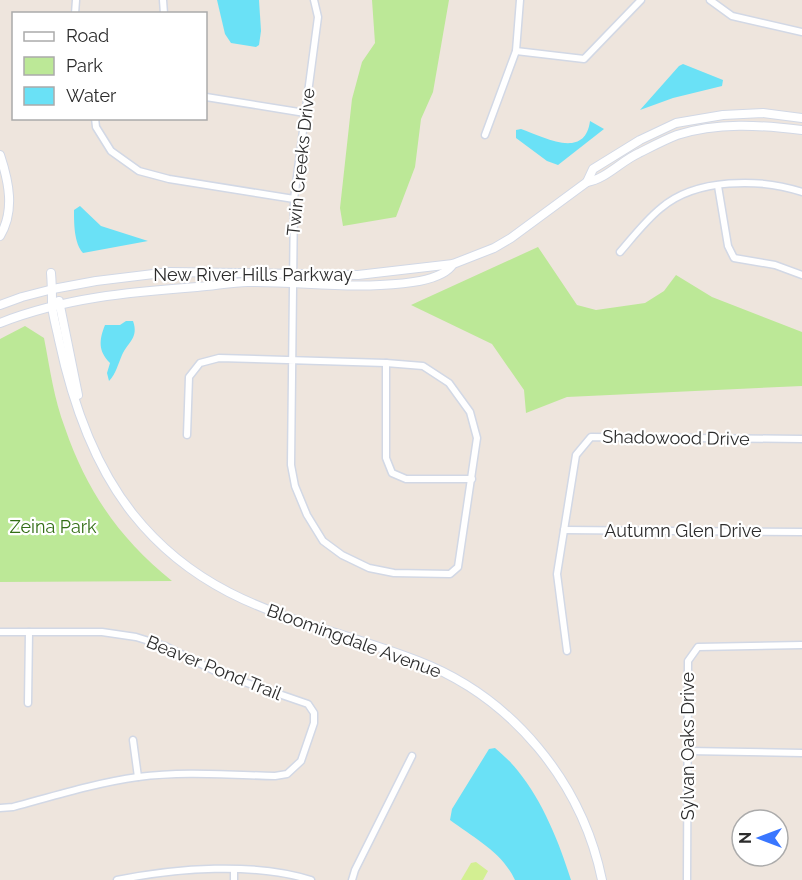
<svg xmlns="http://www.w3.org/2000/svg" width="802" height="880" font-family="Raleway,sans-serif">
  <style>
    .green { fill: #bce897 }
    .pitch { fill: #d3ef92 }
    .water { fill: #6ae1f6 }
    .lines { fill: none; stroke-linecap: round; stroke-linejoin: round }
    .minor-casing { stroke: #d2d8e5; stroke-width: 9 }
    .tertiary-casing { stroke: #d2d8e5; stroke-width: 10 }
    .minor { stroke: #fff; stroke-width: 6 }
    .tertiary { stroke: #fff; stroke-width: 8 }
    .labels { text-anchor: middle; stroke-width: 4.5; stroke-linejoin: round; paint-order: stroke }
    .street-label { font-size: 18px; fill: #2c2c2c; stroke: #fff }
    .park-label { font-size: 18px; fill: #336e16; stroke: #fff }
  </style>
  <rect width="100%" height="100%" fill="#eee5dd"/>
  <!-- green -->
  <g class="green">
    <polygon points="372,0 449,0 433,92 421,119 415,167 396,217 343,226 340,208 352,99 362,62 375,43"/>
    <polygon points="538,247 577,305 596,310 645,303 664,291 676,275 712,297 802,332 802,386 567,397 526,413 524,390 492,344 411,305"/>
    <path d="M25,326L44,338C50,369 54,399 65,428C87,492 120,539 172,581L0,582V339Z"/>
  </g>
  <!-- pitch -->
  <polygon class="pitch" points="476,862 488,871 483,880 461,880 471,863"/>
  <!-- water -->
  <g class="water">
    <polygon points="217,0 259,0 261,31 259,45 256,47 231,43 225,34"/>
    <polygon points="683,64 723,80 722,86 673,98 640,110 679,66"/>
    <path d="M590,121L604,129L558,165L547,161L516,138V130L521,129C542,136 585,161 590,121Z"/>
    <path d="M80,206L101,226L148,241L83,253C74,243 74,223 74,210Z"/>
    <path d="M126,321H133C139,338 128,342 122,355C118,364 116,374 109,381L107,373L110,363C98,351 99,340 105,325H120Z"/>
    <path d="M495,748C503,755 512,763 518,771C543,802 559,842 571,880H515C502,852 474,838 450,820L452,809L489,749Z"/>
  </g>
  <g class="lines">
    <defs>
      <g id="minor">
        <polyline points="163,0 164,14"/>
        <polyline points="710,0 732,16 802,32"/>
        <polyline points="75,14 76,0"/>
        <polyline points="516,51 584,59 641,0"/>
        <polyline points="206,97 305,113"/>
        <polyline points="95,118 96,127 111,151 139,171 169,179 294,199"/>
        <polyline points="485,135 516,51 520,0"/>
        <polyline points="718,186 728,246 734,258 775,265 802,275"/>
        <path d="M620,252C633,237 646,220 661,208C696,178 760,178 802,192"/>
        <polyline points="386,363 386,458 392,473 406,479 472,479"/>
        <polyline points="187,435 189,377 200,363 219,358 386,363 423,366 449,383 470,412 477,438 458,567 450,574 394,573 369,568 342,555 323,541 307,515 295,486 291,465 294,199 318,17 314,0"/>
        <polyline points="564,530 802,532"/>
        <path d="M0,632H102L136,637L165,646L221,674L308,704L314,713V723L301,761L287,774L275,776C229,775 184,771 138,777C95,783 54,796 13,807L0,808"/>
        <polyline points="567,651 557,574 576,455 591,437 802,439"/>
        <polyline points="28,703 29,632"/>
        <polyline points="133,740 138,777"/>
        <polyline points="687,751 802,753"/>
        <polyline points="234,870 234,880"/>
        <path d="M117,880C177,868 253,862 311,880"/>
        <polyline points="352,880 355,870 412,756"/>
        <polyline points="687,880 688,661 698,647 802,645"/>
      </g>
      <g id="tertiary">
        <path d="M0,155C9,182 15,211 0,236"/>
        <polyline points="587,182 593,169 640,140 676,123 723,115 763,113 802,118"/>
        <path d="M51,273C52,284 52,294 52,305C53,317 57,329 59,340C72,401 94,465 133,514C210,611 310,619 418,661C512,697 582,782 602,880"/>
        <polyline points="59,301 78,395"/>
        <path d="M0,305L22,297L53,289L96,281L170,272L358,275L453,264L494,248L511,238L587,182C606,179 621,161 639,153C651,147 664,140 677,135C717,122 761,125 802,130"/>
        <path d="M0,323C63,298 130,292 197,287C214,286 231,282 248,282C292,281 336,288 380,285C400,284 442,282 453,264"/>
      </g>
    </defs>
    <!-- minor casing -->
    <use href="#minor" class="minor-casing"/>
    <!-- tertiary casing -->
    <use href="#tertiary" class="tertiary-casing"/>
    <!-- minor -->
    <use href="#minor" class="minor"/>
    <!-- tertiary -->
    <use href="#tertiary" class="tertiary"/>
  </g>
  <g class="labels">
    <!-- street labels -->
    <g class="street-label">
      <text transform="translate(301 162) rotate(-84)" y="6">Twin Creeks Drive</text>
      <text x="253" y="281">New River Hills Parkway</text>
      <text transform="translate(676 438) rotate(1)" y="6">Shadowood Drive</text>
      <text x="683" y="537">Autumn Glen Drive</text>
      <text transform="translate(354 641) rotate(20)" y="6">Bloomingdale Avenue</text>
      <text transform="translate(214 668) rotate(22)" y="6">Beaver Pond Trail</text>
      <text transform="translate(688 746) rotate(-90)" y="6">Sylvan Oaks Drive</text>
    </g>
    <!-- park labels -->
    <g class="park-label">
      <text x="53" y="533">Zeina Park</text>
    </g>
  </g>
  <!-- legend -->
  <rect x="12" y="12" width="195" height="108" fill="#ffffff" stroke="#ababab" stroke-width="1.5"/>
  <rect x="24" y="32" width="30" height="9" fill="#ffffff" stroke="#ababab" stroke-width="1.5"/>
  <text x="66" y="42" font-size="18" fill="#2c2c2c">Road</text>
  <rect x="24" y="57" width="30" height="18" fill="#bce897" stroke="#ababab" stroke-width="1.5"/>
  <text x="66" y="72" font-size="18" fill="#2c2c2c">Park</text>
  <rect x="24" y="87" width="30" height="18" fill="#6ae1f6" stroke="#ababab" stroke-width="1.5"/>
  <text x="66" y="102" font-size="18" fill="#2c2c2c">Water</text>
  <!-- north arrow -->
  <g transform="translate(760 838) rotate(270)"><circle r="28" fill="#ffffff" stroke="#ababab" stroke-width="1.5"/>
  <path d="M0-4.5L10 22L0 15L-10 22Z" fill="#3976ff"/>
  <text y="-9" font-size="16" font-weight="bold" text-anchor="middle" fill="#2c2c2c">N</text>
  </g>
</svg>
